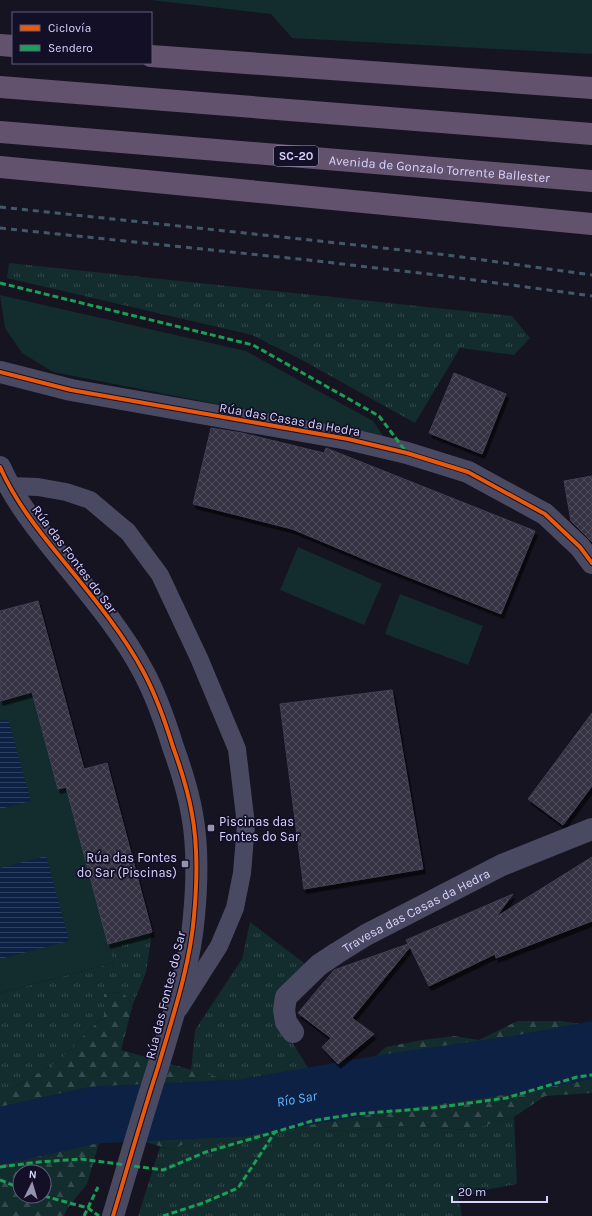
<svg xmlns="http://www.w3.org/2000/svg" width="592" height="1216" font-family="Karla,sans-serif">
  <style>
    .grass { fill: url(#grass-tufts) }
    .forest { fill: url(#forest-firs); fill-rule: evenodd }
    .park { fill: #132c2d }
    .water { fill: url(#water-rules) }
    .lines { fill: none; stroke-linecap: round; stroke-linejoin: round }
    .river { stroke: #0d2144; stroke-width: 57 }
    .building { fill: url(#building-cross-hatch); stroke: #433f54; filter: url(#shadow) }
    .service { stroke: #4a4962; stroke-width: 18 }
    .minor { stroke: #4a4962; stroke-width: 22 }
    .tertiary { stroke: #4a4962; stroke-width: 22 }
    .trunk { stroke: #62526e; stroke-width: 22 }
    .rail { stroke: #43596b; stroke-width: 3; stroke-dasharray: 6 5; stroke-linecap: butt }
    .quiet { stroke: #1a9f57; stroke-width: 3; stroke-dasharray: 6 3; stroke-linecap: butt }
    .cycleway-casing { stroke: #130f26; stroke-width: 6 }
    .cycleway { stroke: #e8590c; stroke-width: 4 }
    .poi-dot { fill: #9591b1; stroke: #130f26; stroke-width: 1.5 }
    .labels { text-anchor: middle; stroke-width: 3.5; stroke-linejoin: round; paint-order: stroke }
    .shield { fill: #130f26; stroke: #9e99be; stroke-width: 1 }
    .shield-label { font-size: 12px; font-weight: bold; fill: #d9d4ff }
    .street-label { font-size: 13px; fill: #d9d4ff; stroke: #130f26 }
    .poi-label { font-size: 13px; fill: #d9d4ff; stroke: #130f26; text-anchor: start }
    .water-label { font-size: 14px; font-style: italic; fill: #62b6ff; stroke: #130f26 }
  </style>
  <defs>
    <pattern id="grass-tufts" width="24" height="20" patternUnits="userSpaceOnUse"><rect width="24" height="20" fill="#132c2d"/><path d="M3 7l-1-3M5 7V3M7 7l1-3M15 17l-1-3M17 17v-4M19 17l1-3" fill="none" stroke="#354a4c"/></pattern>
    <pattern id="forest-firs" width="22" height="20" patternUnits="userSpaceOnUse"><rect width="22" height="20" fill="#132c2d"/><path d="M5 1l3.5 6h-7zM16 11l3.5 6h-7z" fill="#354a4c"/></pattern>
    <pattern id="water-rules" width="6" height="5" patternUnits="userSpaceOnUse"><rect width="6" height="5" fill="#0d2144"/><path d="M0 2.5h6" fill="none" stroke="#304060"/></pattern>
    <pattern id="building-cross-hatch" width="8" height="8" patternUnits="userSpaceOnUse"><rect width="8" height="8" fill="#343243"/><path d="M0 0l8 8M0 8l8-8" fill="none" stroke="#514f5f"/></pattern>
    <filter id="shadow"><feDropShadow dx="2.5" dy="4.5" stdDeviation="0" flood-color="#0009"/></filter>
  </defs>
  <rect width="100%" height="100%" fill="#161421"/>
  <!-- grass -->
  <g class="grass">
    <polygon points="9,263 512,316 530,338 514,355 460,348 415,423 302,360 252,335 7,278"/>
    <polygon points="250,922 308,966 273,1011 318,1084 289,1089 244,1087 217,1077 191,1071 195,1030 242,959"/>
    <polygon points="152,932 146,973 133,1004 122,992 104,994 104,1016 56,1063 0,1095 0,993 113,963 108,944"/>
    <polygon points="514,1117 517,1184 485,1190 459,1199 462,1216 138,1216 160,1147 172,1150 207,1132 252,1124 336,1131 405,1126 468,1130"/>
  </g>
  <!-- forest -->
  <path class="forest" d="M122,992L133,1004L121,1050L217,1077L244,1087L289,1089L344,1080L357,1073L386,1047L422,1040L454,1036L479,1040L517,1021H562L592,1026V1093L545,1096L514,1117L468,1130L405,1126L336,1131L252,1124L207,1132L172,1150L103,1129L87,1184L67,1209L64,1216H0V1095L56,1063L104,1016V994ZM20,1172H44V1196H20Z"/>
  <!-- park -->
  <g class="park">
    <polygon points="151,0 592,0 592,54 292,38 271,14"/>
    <polygon points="0,295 246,351 373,421 384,437 53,372 22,353 5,328"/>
    <polygon points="298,547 382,584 364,625 280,590"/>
    <polygon points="400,594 483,626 468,665 385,634"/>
    <polygon points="38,601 84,769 107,763 152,932 109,944 113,963 0,993 0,611"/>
  </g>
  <!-- water -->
  <g class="water">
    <polygon points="8,719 31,801 0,809 0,721"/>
    <polygon points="46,856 69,941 0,959 0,868"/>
  </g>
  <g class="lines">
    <!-- river -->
    <path class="river" id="s1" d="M0,1136L94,1115L242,1108L385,1083L518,1064L592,1050"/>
  </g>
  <!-- building -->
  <g class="building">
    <polygon points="454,373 506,394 482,454 429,433"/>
    <polygon points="211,428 242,433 324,453 326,448 535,531 501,614 371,562 292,529 193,504"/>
    <polygon points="592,476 592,542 571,521 564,481"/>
    <polygon points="38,601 84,769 107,763 152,932 108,944 66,787 58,789 32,692 0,701 0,611"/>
    <polygon points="392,690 423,869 304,889 280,704"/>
    <polygon points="592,713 592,786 563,825 528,799"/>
    <polygon points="592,857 592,921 496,958 495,954 429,986 410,947 352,1018 374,1034 338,1064 322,1047 331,1038 298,1013 334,970 408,944 406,940 513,894 496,917"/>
  </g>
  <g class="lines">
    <!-- service -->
    <polyline class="service" points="8,486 38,487 66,492 90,500 128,532 160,575 199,658 237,749 246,825 242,873 235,908 219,946 179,1009"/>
    <!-- minor -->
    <g class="minor">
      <polyline points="0,372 71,390 348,439 407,453 468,472 545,514 580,547 592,563"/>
      <path id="s2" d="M293,1032L286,1022L284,1010L286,997L319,965L337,953L366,935L502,865L592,829"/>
    </g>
    <!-- tertiary -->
    <path class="tertiary" d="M0,467C15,501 38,530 61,558C90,594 121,630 143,671C156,695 165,721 173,747C181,769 188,791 192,814C198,846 197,884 194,916C190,966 172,1019 158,1067C142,1116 128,1166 113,1216"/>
    <!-- trunk -->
    <g class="trunk">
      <polyline points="0,45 13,46"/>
      <polyline points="151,56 592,88"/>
      <polyline points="0,87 592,134"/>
      <path id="s3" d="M0,132L592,181"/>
      <polyline points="0,167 592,224"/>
    </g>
    <!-- rail -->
    <g class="rail">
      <polyline points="0,207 310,240 447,255 592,275"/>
      <polyline points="0,228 308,260 445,276 592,296"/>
    </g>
    <!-- quiet -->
    <g class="quiet">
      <polyline points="0,283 253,345 379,416 407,453"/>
      <polyline points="0,1167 39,1162 81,1159 163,1170 206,1152 275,1132"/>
      <polyline points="0,1180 20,1188"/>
      <polyline points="44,1196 88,1208 99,1216"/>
      <polyline points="84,1216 98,1187"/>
      <polyline points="163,1216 203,1203 238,1188 275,1132 312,1121 355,1114 433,1108 506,1098 577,1077 592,1075"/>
    </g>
    <defs>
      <g id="cycleway">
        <polyline points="0,372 71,390 348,439 407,453 468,472 545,514 580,547 592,563"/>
        <path d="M0,467C15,501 38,530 61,558C90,594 121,630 143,671C156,695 165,721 173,747C181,769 188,791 192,814C198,846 197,884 194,916C190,966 172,1019 158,1067C142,1116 128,1166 113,1216"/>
      </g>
    </defs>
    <!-- cycleway casing -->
    <use href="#cycleway" class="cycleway-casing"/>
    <!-- cycleway -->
    <use href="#cycleway" class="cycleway"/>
  </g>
  <!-- markers -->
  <g class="poi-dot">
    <rect x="207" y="824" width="8" height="8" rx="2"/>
    <rect x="181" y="860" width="8" height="8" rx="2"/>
  </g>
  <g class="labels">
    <!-- shield labels -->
    <rect class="shield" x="274" y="146" width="44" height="20" rx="3"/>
    <g class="shield-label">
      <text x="296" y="160">SC-20</text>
    </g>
    <!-- street labels -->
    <g class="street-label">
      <text dy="5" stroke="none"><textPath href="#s3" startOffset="441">Avenida de Gonzalo Torrente Ballester</textPath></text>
      <text transform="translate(290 419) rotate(10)" y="5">Rúa das Casas da Hedra</text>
      <text transform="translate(75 559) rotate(53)" y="5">Rúa das Fontes do Sar</text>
      <text dy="5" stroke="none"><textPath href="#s2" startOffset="195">Travesa das Casas da Hedra</textPath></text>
      <text transform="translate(165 995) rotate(-76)" y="5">Rúa das Fontes do Sar</text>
    </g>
    <!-- poi labels -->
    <g class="poi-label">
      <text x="219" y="826">Piscinas das<tspan x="219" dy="15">Fontes do Sar</tspan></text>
      <text x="177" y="862" text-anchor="end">Rúa das Fontes<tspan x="177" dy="15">do Sar (Piscinas)</tspan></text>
    </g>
    <!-- water labels -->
    <g class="water-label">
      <text dy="5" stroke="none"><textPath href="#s1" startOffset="300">Río Sar</textPath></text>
    </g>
  </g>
  <!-- legend -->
  <rect x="12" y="12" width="140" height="52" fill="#130f26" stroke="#625e7d"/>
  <rect x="20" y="25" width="20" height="6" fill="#e8590c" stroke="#625e7d"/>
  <text x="48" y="32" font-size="12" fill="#d9d4ff">Ciclovía</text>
  <rect x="20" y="45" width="20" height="6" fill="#1a9f57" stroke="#625e7d"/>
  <text x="48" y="52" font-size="12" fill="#d9d4ff">Sendero</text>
  <!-- north arrow -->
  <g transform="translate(32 1184) rotate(5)"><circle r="19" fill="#130f26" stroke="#625e7d"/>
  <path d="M0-3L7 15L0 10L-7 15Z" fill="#9591b1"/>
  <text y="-6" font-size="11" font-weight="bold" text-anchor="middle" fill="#d9d4ff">N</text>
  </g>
  <!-- scale -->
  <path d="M452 1196v6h95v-6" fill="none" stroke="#d9d4ff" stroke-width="2"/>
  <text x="458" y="1196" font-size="12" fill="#d9d4ff" stroke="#130f26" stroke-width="3" paint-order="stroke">20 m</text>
</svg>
